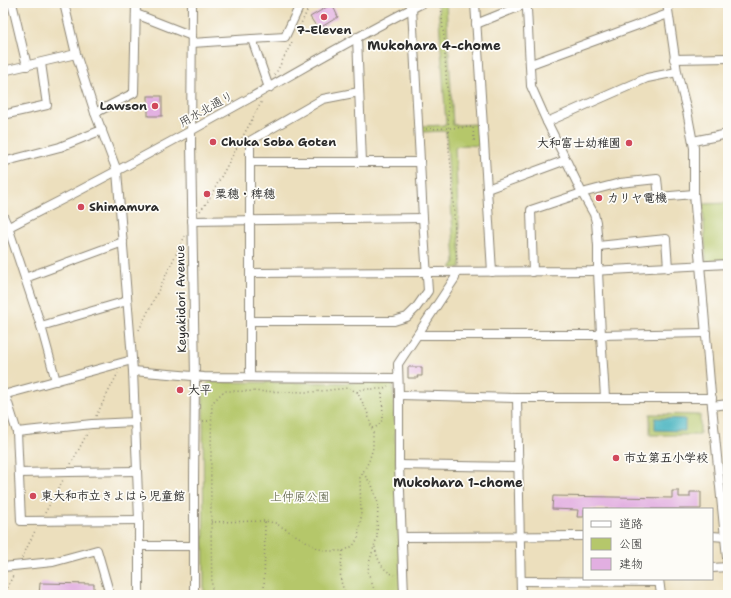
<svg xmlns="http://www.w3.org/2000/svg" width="731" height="598" font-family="'Shantell Sans','Klee One',sans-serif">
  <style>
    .green { fill: #b5c76b; stroke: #70794b }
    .water { fill: #44b2bf; stroke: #386e75 }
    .building { fill: #e2afe1 }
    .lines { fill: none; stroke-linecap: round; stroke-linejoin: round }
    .minor-casing { stroke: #8c8574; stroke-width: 10 }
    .path { stroke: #8c8574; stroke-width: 1.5; stroke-dasharray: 1 3; stroke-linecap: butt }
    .minor { stroke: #fff; stroke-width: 8 }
    .poi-dot { fill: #d1495b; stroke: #fdfcf7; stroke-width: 1.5 }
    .labels { text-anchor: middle; stroke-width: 3.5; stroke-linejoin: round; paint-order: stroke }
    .poi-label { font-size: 12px; font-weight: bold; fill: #2b2b2b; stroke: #fdfcf7; text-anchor: start }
    .street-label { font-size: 12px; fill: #2b2b2b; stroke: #fdfcf7 }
    .park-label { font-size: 12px; fill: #545a3e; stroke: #fdfcf7 }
    .neighbourhood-label { font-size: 13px; font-weight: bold; fill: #2b2b2b; stroke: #fdfcf7 }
  </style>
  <rect width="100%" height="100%" fill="#fdfcf7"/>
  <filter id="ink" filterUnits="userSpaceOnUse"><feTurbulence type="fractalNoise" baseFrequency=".025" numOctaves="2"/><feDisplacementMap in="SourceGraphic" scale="8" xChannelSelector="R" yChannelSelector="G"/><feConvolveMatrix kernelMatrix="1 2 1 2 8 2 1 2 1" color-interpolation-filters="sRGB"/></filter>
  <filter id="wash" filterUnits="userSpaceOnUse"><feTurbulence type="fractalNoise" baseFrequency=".012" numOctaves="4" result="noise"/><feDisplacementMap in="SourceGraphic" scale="16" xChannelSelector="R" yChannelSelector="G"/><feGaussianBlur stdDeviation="0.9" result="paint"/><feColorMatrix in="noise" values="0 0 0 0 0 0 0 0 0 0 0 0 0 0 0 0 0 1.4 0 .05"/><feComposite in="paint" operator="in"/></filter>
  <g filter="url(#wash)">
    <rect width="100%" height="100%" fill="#ecdfbd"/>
    <!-- green -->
    <g class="green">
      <polygon points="438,3 446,3 453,125 478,124 480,146 466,145 455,147 461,268 451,268 455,262 446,131 422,132 421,126 446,125"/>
      <polygon points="728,203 728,261 706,262 703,204"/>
      <polygon points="209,382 393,383 401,595 204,595 203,389"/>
      <polygon points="650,414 700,415 700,435 650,435"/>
    </g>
    <!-- water -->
    <polygon class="water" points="655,418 685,419 685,431 655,430"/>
    <g id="blocks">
      <!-- building -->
      <g class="building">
        <polygon points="332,4 338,17 318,29 310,17"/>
        <rect x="148" y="96" width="14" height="20"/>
        <polygon points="408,367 422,367 422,376 417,376 418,378 408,378"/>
        <polygon points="672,491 679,491 679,497 690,497 690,492 701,492 701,509 584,509 584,517 577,517 578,510 552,509 553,496 672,498"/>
        <polygon points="40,583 94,584 94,595 39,595"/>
      </g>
    </g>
  </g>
  <g filter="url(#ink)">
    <use href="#blocks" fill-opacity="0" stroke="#8c8574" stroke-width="1"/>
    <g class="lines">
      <defs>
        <g id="minor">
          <polyline points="12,3 27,66"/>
          <polyline points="64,3 76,54 95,113 117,171 133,371 139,520 139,595"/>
          <polyline points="192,3 191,144 195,377 194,480 194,595"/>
          <polyline points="475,3 487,189 492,272"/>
          <polyline points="667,3 677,72 687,111 694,148 694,194 712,406 728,568"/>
          <polyline points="526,4 527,9 531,86 547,122 566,160 582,193 594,214 596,222 598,246 598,271 601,335 605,397"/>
          <polyline points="136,14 192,36"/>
          <polyline points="476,24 528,3"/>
          <polyline points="357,37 362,162"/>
          <polyline points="252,39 285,37 301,3"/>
          <polyline points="192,43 252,39 269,88"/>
          <polyline points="674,59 728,58"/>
          <polyline points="531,64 668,14"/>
          <polyline points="3,71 76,54"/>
          <polyline points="95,113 134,93 136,3"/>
          <polyline points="3,115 47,105 41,63"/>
          <polyline points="547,122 647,78 677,72"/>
          <polyline points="693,141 728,134"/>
          <polyline points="3,162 60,147 102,130"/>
          <polyline points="250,162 420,162"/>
          <polyline points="487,189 566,160"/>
          <polyline points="3,216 8,227 41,326 56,381"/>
          <polyline points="192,221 423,218"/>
          <path d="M3,230C86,188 168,144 250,98C307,66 364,32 423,3"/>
          <polyline points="598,246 666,239 668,268"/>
          <polyline points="533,272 531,210 582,193 620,183 657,179 659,197 694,194"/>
          <polyline points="250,273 591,271 728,264"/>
          <polyline points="25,278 123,242"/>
          <polyline points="250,321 394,321 407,317 416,308 428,291 423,218 412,8 410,3"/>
          <polyline points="41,326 127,301"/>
          <polyline points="418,335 601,335 706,333"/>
          <polyline points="133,371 204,377 398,378"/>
          <polyline points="250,377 250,141 323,99 359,92"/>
          <polyline points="5,394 17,432 21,521 139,520"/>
          <polyline points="3,395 132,360"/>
          <polyline points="399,395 517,398 712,398"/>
          <polyline points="517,398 521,595"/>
          <polyline points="712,406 728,404"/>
          <polyline points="17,432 92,424 135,422"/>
          <polyline points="399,465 519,467"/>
          <polyline points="19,473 68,472 137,471"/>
          <polyline points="712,536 725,537"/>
          <polyline points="402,537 584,536"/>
          <polyline points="139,546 194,546"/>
          <polyline points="3,567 53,562 97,550 110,595"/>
          <polyline points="712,568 728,567"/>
          <polyline points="659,579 661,595"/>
          <polyline points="521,581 659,582"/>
          <polyline points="404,595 399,465 399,395 398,364 455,278 456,272"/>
        </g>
      </defs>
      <!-- minor casing -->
      <use href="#minor" class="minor-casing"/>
      <!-- path -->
      <g class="path">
        <polyline points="441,3 443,30 445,44 445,57 448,106 449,150 451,166 457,264"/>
        <polyline points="298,30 311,3"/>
        <polyline points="275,75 292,42"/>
        <polyline points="426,129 473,127 474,140 476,140"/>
        <polyline points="200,211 208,201 262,101"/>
        <polyline points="139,330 185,236"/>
        <polyline points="357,392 363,389 382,389 388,386"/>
        <polyline points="96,416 118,373"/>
        <polyline points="203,421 211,421"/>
        <polyline points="372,428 378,426 383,419 382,390"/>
        <polyline points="71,464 88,432"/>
        <polyline points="363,473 372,485 378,503 377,537 369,563 368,572 376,595"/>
        <polyline points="45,513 63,480"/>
        <path d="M211,522L265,521L275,523L319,549L329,551H343L353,546L358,538L361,518L360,478L369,461L373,448V432L367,411L357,392L348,388L312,392L224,391L212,403C210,467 211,531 212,595"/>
        <path d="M375,547C377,559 382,571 395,575"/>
        <path d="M343,551C341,567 337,581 347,595"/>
        <polyline points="22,558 36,529"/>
        <polyline points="3,595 14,574"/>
        <polyline points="264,595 265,521"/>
      </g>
      <!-- minor -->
      <use href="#minor" class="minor"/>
    </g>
  </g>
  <!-- markers -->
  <g class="poi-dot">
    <circle cx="324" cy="17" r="4"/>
    <circle cx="155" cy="106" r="4"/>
    <circle cx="213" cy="142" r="4"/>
    <circle cx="629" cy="143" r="4"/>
    <circle cx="207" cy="194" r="4"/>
    <circle cx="599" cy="198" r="4"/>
    <circle cx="81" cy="207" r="4"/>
    <circle cx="180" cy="390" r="4"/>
    <circle cx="616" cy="458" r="4"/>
    <circle cx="33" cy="496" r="4"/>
  </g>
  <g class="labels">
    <!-- poi labels -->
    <g class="poi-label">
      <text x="324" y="34" text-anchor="middle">7-Eleven</text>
      <text x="147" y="110" text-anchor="end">Lawson</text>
      <text x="221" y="146">Chuka Soba Goten</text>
      <text x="621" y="147" text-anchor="end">大和富士幼稚園</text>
      <text x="215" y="198">粟穂・稗穂</text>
      <text x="607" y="202">カリヤ電機</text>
      <text x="89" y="211">Shimamura</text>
      <text x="188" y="394">大平</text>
      <text x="624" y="462">市立第五小学校</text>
      <text x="41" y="500">東大和市立きよはら児童館</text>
    </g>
    <!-- street labels -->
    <g class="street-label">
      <text transform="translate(206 109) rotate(-29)" y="4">用水北通り</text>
      <text transform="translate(181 299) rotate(-91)" y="4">Keyakidori Avenue</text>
    </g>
    <!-- park labels -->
    <g class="park-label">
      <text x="300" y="501">上仲原公園</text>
    </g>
    <!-- neighbourhood labels -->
    <g class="neighbourhood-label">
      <text x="434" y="50">Mukohara 4-chome</text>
      <text x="458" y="487">Mukohara 1-chome</text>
    </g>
  </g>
  <!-- margin -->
  <rect width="731" height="598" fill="none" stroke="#fdfcf7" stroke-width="16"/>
  <!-- legend -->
  <rect x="583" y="508" width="130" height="72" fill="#fdfcf7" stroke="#a9a8a5"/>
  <rect x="591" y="521" width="20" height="6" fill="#ffffff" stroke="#a9a8a5"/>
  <text x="619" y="528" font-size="12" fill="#2b2b2b">道路</text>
  <rect x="591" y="538" width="20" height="12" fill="#b5c76b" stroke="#a9a8a5"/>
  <text x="619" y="548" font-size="12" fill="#2b2b2b">公園</text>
  <rect x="591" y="558" width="20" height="12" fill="#e2afe1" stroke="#a9a8a5"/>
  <text x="619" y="568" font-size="12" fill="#2b2b2b">建物</text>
</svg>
